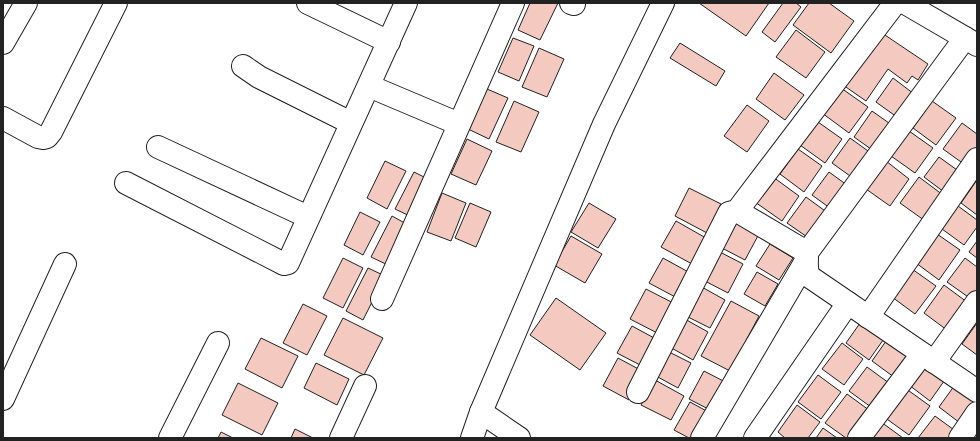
<svg xmlns="http://www.w3.org/2000/svg" width="980" height="441" font-family="'Fira Sans',sans-serif">
  <style>
    .building { fill: #f3c9c0; stroke: #222 }
    .lines { fill: none; stroke-linecap: round; stroke-linejoin: round }
    .minor-casing { stroke: #222; stroke-width: 24 }
    .tertiary-casing { stroke: #222; stroke-width: 24 }
    .minor { stroke: #fff; stroke-width: 22 }
    .tertiary { stroke: #fff; stroke-width: 22 }
  </style>
  <rect width="100%" height="100%" fill="#fff"/>
  <!-- building -->
  <g class="building">
    <polygon points="530,3 558,3 540,40 518,30"/>
    <polygon points="699,3 769,3 746,36"/>
    <polygon points="783,3 796,3 801,7 775,42 762,32"/>
    <polygon points="809,3 829,3 854,21 831,53 793,25"/>
    <polygon points="796,30 825,52 806,78 776,57"/>
    <polygon points="879,31 928,64 918,80 912,76 907,83 888,69 866,101 843,85"/>
    <polygon points="513,38 534,46 519,81 498,72"/>
    <polygon points="680,43 725,71 716,86 670,58"/>
    <polygon points="539,48 564,59 547,97 522,87"/>
    <polygon points="774,73 804,95 785,120 756,99"/>
    <polygon points="893,78 918,97 901,120 876,102"/>
    <polygon points="841,88 868,107 849,133 822,113"/>
    <polygon points="487,89 508,98 489,139 468,129"/>
    <polygon points="514,101 539,112 521,152 496,142"/>
    <polygon points="932,101 956,118 936,145 913,128"/>
    <polygon points="747,105 769,121 747,152 724,136"/>
    <polygon points="872,111 896,128 878,154 854,137"/>
    <polygon points="818,122 842,139 825,163 800,145"/>
    <polygon points="962,123 977,134 977,155 968,167 943,149"/>
    <polygon points="909,131 933,148 915,173 891,156"/>
    <polygon points="850,138 875,156 857,181 832,163"/>
    <polygon points="467,139 492,151 476,185 451,174"/>
    <polygon points="798,149 822,166 804,192 780,174"/>
    <polygon points="939,157 964,175 948,195 924,177"/>
    <polygon points="385,161 406,171 387,209 367,198"/>
    <polygon points="886,161 909,179 890,206 866,189"/>
    <polygon points="414,172 432,181 414,218 395,209"/>
    <polygon points="829,172 851,188 834,211 812,195"/>
    <polygon points="773,177 799,196 782,221 755,202"/>
    <polygon points="919,177 947,198 928,223 900,203"/>
    <polygon points="977,180 977,215 961,203"/>
    <polygon points="689,188 721,204 707,233 675,216"/>
    <polygon points="442,193 466,203 451,241 427,232"/>
    <polygon points="806,197 832,216 813,241 787,223"/>
    <polygon points="470,203 491,212 476,247 455,238"/>
    <polygon points="589,203 616,219 598,248 571,232"/>
    <polygon points="958,206 977,220 977,227 964,245 942,229"/>
    <polygon points="360,212 380,222 363,255 344,245"/>
    <polygon points="392,216 412,227 392,267 371,257"/>
    <polygon points="735,219 760,232 745,260 720,247"/>
    <polygon points="676,221 706,238 692,264 661,247"/>
    <polygon points="937,234 960,250 939,280 916,263"/>
    <polygon points="571,236 602,254 585,283 554,265"/>
    <polygon points="977,241 977,258 969,252"/>
    <polygon points="770,244 793,258 779,280 756,266"/>
    <polygon points="718,251 743,264 728,293 703,280"/>
    <polygon points="343,258 363,268 343,308 323,298"/>
    <polygon points="663,258 692,274 679,299 649,283"/>
    <polygon points="965,258 977,267 977,291 971,299 947,282"/>
    <polygon points="368,268 385,276 363,320 346,311"/>
    <polygon points="912,269 936,286 915,314 892,297"/>
    <polygon points="757,272 778,284 765,306 744,294"/>
    <polygon points="944,285 971,305 951,333 924,313"/>
    <polygon points="700,286 725,300 710,328 684,315"/>
    <polygon points="646,289 681,307 665,337 630,319"/>
    <polygon points="556,298 606,333 580,370 530,335"/>
    <polygon points="731,301 759,316 730,371 701,356"/>
    <polygon points="303,304 327,316 307,355 283,343"/>
    <polygon points="865,316 888,333 869,360 846,343"/>
    <polygon points="343,318 383,338 364,375 324,355"/>
    <polygon points="683,318 708,332 693,360 668,346"/>
    <polygon points="977,323 977,355 962,344"/>
    <polygon points="632,326 656,339 642,366 617,353"/>
    <polygon points="891,334 918,354 898,380 872,361"/>
    <polygon points="261,338 298,356 282,388 245,369"/>
    <polygon points="842,343 863,359 844,385 822,369"/>
    <polygon points="669,352 691,363 678,388 656,376"/>
    <polygon points="618,358 644,372 629,400 603,386"/>
    <polygon points="926,362 947,377 930,401 909,385"/>
    <polygon points="316,363 349,379 337,405 304,388"/>
    <polygon points="867,367 893,386 875,410 849,391"/>
    <polygon points="704,371 731,385 716,413 689,399"/>
    <polygon points="818,375 841,392 821,419 798,402"/>
    <polygon points="655,380 684,396 671,420 641,405"/>
    <polygon points="957,382 977,396 977,408 964,426 939,407"/>
    <polygon points="238,383 278,403 262,435 222,415"/>
    <polygon points="905,388 930,406 909,435 884,417"/>
    <polygon points="847,394 873,413 854,438 846,438 825,423"/>
    <polygon points="690,402 712,414 700,438 689,438 674,430"/>
    <polygon points="797,405 820,422 808,438 785,438 778,432"/>
    <polygon points="935,416 961,435 958,438 918,438"/>
    <polygon points="881,422 903,438 869,438"/>
    <polygon points="823,428 837,438 816,438"/>
    <polygon points="295,429 313,438 291,438"/>
    <polygon points="221,432 233,438 218,438"/>
  </g>
  <g class="lines">
    <defs>
      <g id="minor">
        <polyline points="308,3 389,42"/>
        <polyline points="571,3 574,4"/>
        <polyline points="3,43 26,3"/>
        <polyline points="243,66 259,77 351,123"/>
        <polyline points="369,86 459,124"/>
        <polyline points="3,118 38,137 43,138 47,137 51,132 116,3"/>
        <polyline points="158,147 308,217"/>
        <polyline points="126,183 284,264 288,263 406,3"/>
        <path d="M737,211L803,250C810,259 804,269 810,277L977,391"/>
        <polyline points="806,254 965,38"/>
        <polyline points="382,299 513,3"/>
        <polyline points="868,317 977,159"/>
        <polyline points="934,362 977,302"/>
        <polyline points="638,392 729,213 737,211 895,3"/>
        <polyline points="3,399 65,264"/>
        <polyline points="481,412 519,438"/>
        <polyline points="170,438 218,343"/>
        <polyline points="341,438 365,386"/>
        <polyline points="472,438 481,412 604,124 663,3"/>
        <polyline points="702,438 807,259"/>
        <polyline points="755,438 848,303"/>
        <polyline points="859,438 922,354"/>
        <polyline points="960,438 977,413"/>
      </g>
      <polyline id="tertiary" points="905,3 977,45"/>
    </defs>
    <!-- minor casing -->
    <use href="#minor" class="minor-casing"/>
    <!-- tertiary casing -->
    <use href="#tertiary" class="tertiary-casing"/>
    <!-- minor -->
    <use href="#minor" class="minor"/>
    <!-- tertiary -->
    <use href="#tertiary" class="tertiary"/>
  </g>
  <!-- border -->
  <rect width="980" height="441" fill="none" stroke="#222222" stroke-width="8"/>
</svg>
